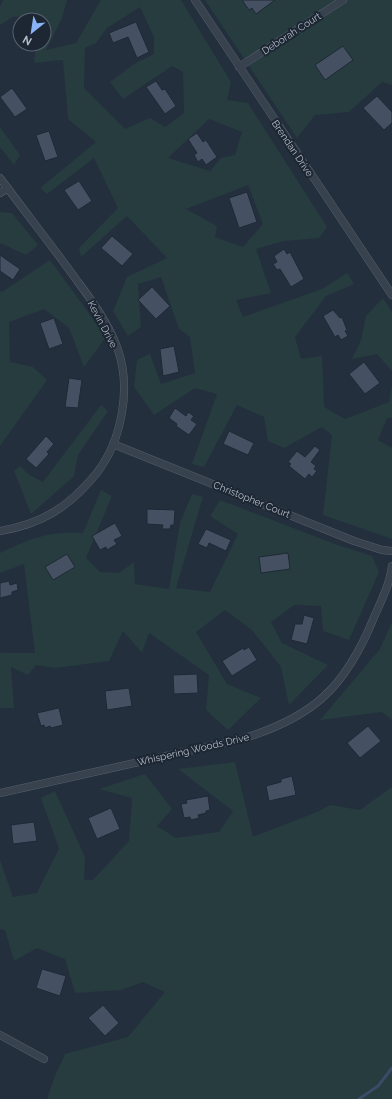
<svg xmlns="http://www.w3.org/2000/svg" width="392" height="1099" font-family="Raleway,sans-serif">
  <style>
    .green { fill: #263c3f; fill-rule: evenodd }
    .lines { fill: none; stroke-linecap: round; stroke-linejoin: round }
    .stream { stroke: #394c67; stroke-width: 3 }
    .building { fill: #455162; stroke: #1f2835 }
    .minor-casing { stroke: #565f6c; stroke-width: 8 }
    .minor { stroke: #38414e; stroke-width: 7 }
    .labels { text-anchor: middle; stroke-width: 4; stroke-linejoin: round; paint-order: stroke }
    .street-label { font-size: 10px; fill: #b4bcc9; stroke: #1d2633 }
  </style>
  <rect width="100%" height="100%" fill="#242f3e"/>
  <!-- green -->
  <g class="green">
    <path d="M3,0H67L62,18L46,50L76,43L101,0H181L231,82L227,100L248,103L327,227L319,238L284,241L256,249L271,293L236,300L243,317L322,289L347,273L354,284L326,296L295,337L301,359L322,356L324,407L345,419L389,402L392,385V418H387L378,440L392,448V539L323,515L332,435L322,427L284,448L268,441L264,417L237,405L204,467L192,464L217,394L195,388L154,415L134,387L137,360L150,354L161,384L195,373L190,337L179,329L161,277L138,284L141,327L128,336L113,311L127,277L167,258L127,216L81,257L79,248L118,208L94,158L47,194L40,188L96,142L68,119L63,60L34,63L36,44H44V20H39V15L13,17L0,25V7ZM140,7L154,37V54L134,64L110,82L123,99L172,66L183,72L184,113L165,127L150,118L125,129L84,88L85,48L96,43L107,28ZM209,119L242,132L235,155L221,158L210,171L168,158ZM248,185L263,224L243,247L215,237L217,226L186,209Z"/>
    <polygon points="205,0 392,0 392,85 382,82 349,112 315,115 297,138"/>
    <polygon points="0,127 20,155 14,165 0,147"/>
    <polygon points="0,212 12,213 38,245 26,255 0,243"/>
    <polygon points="50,260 106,337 84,367 69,328 44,309 9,322 10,362 33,367 47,380 0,446 0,291 2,292"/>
    <polygon points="383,298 392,312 392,371 377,354 352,359 361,340 366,316"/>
    <polygon points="101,405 108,411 78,455 74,476 31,514 14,471 20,466 28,474 43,482"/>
    <path d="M101,490L112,496L86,558L100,572L119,573L134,562L135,584L169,589L180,523L192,494L203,497L176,588L210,592L238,534L210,516L220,500L335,544L372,556L379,572L349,640L323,631L321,606L294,605L271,622L282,643L328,665L289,705L281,667L252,630L225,610L196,632L227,684L261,698L228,730L206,710L209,675L149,633L142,653L123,631L109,661L55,668L36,665L28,675L11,667L14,708H0V652L2,653H35L24,564L0,573V553C28,539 52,530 83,533Z"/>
    <polygon points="392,622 392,720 382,712 320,720 380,649"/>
    <polygon points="235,762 253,837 317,812 330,805 360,810 392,787 392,1099 47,1099 55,1076 65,1054 128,1037 165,992 143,982 121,990 75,993 65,959 37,948 14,961 5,930 0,929 0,860 13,897 37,893 59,849 41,798 55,791 85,857 84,880 93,880 129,841 132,798 99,789 145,774 172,809 157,826 176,838 219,832 233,811 178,769"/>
  </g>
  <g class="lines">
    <!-- stream -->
    <polyline class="stream" points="359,1099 378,1086 392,1068"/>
  </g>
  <!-- building -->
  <g class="building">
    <polygon points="242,0 275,0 256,14 252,8 249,10"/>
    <polygon points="136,22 149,52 137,58 128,37 113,43 109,33"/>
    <polygon points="343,46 353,60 325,80 315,65"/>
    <polygon points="156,81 162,90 165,89 176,106 165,114 146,87"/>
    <polygon points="12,88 27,109 15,117 0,97"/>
    <polygon points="377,96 392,112 392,123 384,130 363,108"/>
    <polygon points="49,131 58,157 45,161 36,135"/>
    <polygon points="197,133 203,142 206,140 217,157 206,165 202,159 198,162 194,155 197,153 188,139"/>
    <polygon points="79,181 92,201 78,210 64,190"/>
    <polygon points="247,192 257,222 239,228 229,198"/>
    <polygon points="112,236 133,254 122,266 101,248"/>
    <polygon points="284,249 287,254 290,252 304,279 291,287 280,269 277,270 273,264 277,262 274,256"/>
    <polygon points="0,255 20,269 13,280 0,271"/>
    <polygon points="152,287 170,306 156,319 138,300"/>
    <polygon points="333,310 340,318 342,317 347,330 345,331 348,336 341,340 338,335 335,337 323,316"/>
    <polygon points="54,318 63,344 49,349 40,323"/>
    <polygon points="174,346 179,372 163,376 160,349"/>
    <polygon points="364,362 380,383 365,394 349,374"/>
    <polygon points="69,378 82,380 78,408 65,407"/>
    <polygon points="175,408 186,416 188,412 194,416 191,420 197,424 189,435 176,426 177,424 169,418"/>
    <polygon points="229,431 254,443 248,455 223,444"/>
    <polygon points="46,436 54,444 47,452 49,454 36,468 26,459"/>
    <polygon points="315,446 320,450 311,462 316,466 314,469 317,471 312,477 309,474 305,479 289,466 291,464 288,462 297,451 305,457"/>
    <polygon points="147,509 175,510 174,525 171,525 170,529 162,529 163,525 147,524"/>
    <polygon points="115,523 122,536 114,540 117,544 107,550 106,547 100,550 92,536"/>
    <polygon points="206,529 231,540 226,551 209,543 207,548 198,544"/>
    <polygon points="288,553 290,569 261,573 259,557"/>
    <polygon points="67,554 75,567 53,580 45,567"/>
    <polygon points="9,581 10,585 17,583 18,590 12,592 12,595 0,598 0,583"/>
    <polygon points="304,615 314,618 307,644 291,640 295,624 302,624"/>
    <polygon points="249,647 257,660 232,676 222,661 243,648 244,650"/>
    <polygon points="197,674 198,693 174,694 173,675"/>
    <polygon points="129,688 132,706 107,710 105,691"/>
    <polygon points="59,708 63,725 51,728 50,726 45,728 44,725 41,726 37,713"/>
    <polygon points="368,726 381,741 360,758 347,743"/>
    <polygon points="292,776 296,795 269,801 266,786 281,782 281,779"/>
    <polygon points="208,796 210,810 206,811 206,813 198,815 199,818 191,820 190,817 184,818 181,804 187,803 186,800"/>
    <polygon points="111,808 120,829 97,839 88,818"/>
    <polygon points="34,822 37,841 13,844 11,825"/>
    <polygon points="42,969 66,976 60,996 36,988"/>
    <polygon points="103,1005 119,1023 105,1036 88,1018"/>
  </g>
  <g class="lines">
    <defs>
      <g id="minor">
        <polyline points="195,0 392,295"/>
        <polyline points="239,67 343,0"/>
        <path d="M0,178C26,213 53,247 78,282C93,302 108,323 117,347C132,387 122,441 96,474C69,507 42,524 0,531"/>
        <polyline points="0,193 8,188"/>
        <polyline points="113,444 354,541 382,550 392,551"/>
        <path d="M0,793L238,740C314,718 346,687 375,615C382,599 390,583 392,566"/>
        <polyline points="0,1035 44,1059"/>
      </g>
    </defs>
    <!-- minor casing -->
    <use href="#minor" class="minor-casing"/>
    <!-- minor -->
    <use href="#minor" class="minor"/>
  </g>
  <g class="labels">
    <!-- street labels -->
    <g class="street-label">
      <text transform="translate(291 33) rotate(-33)" y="4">Deborah Court</text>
      <text transform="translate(293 148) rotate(56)" y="4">Brendan Drive</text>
      <text transform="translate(103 324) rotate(62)" y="4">Kevin Drive</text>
      <text transform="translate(252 499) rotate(22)" y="4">Christopher Court</text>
      <text transform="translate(193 749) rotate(-13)" y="4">Whispering Woods Drive</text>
    </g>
  </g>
  <!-- north arrow -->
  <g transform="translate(32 32) rotate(210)"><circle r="19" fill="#1d2633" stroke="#59626f"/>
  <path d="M0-3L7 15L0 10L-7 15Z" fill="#8ab4f8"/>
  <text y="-6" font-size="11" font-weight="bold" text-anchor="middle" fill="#b4bcc9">N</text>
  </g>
</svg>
